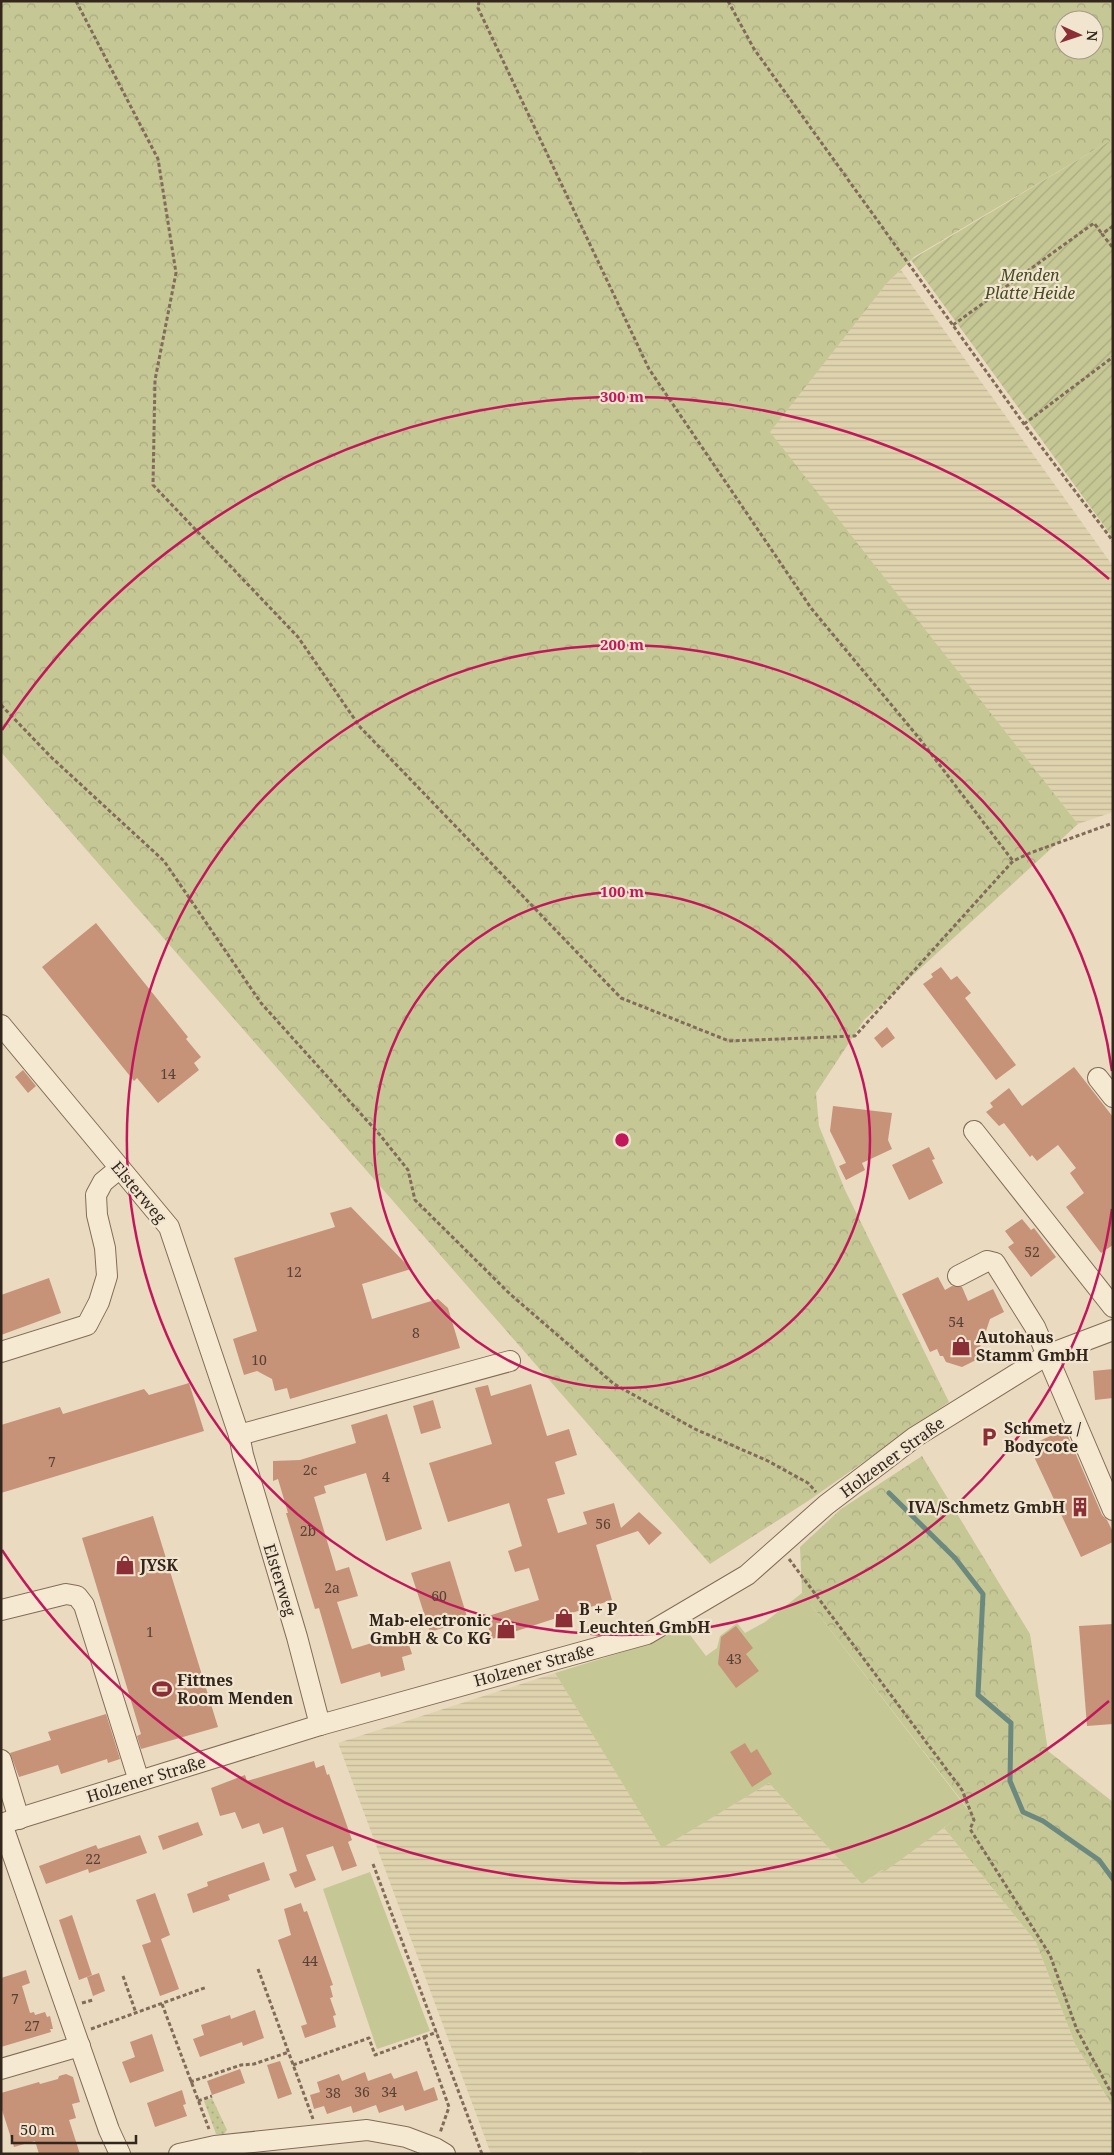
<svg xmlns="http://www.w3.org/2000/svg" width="1114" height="2155" font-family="'Noto Serif',serif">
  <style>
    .farmland { fill: url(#farmland-rules) }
    .grass { fill: url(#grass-dots) }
    .forest { fill: url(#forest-crowns); fill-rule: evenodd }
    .park { fill: #c5c795 }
    .garden { fill: url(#garden-furrows) }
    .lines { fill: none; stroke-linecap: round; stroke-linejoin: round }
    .stream { stroke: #6b897f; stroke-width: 5 }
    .building { fill: #c69379 }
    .minor-casing { stroke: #826c59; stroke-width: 22 }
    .path { stroke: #826c59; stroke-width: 3; stroke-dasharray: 4 2.5; stroke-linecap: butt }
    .minor { stroke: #f6e9d2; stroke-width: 20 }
    .ring { fill: none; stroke: #c2185b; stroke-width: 2.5 }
    .labels { text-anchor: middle; stroke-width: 4.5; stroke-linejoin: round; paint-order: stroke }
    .number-label { font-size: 14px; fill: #574134 }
    .park-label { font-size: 16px; font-style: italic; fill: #464d25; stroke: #f2e5cf }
    .street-label { font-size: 16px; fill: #32261d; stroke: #f2e5cf }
    .poi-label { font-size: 16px; font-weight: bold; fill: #32261d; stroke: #f2e5cf; text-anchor: start }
    .centre { fill: #c2185b; stroke: #f2e5cf; stroke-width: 2.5 }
    .ring-label { font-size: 15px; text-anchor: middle; font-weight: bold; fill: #c2185b; stroke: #f2e5cf; stroke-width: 4.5; stroke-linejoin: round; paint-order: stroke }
  </style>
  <defs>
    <pattern id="farmland-rules" width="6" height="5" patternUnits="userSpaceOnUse" patternTransform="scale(1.25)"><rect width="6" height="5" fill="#dfd3ae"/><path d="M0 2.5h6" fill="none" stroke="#c0b595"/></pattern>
    <pattern id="grass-dots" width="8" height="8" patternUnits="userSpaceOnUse" patternTransform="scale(1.25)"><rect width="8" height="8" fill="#c5c795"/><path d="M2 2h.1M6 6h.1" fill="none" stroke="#aaab80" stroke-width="1.8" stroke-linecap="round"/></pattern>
    <pattern id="forest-crowns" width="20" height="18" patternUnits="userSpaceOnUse" patternTransform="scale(1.25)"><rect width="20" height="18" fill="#c5c795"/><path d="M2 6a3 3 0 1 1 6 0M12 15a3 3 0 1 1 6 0" fill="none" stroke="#aaab80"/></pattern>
    <pattern id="garden-furrows" width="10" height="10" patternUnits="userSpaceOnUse" patternTransform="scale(1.25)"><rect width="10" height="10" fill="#c5c795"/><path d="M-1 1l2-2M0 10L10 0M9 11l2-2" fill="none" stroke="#aaab80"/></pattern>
  </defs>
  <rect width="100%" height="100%" fill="#eadac0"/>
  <!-- farmland -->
  <g class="farmland">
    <polygon points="901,270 1113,566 1113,812 1078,824 769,432 887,283"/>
    <polygon points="555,1673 662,1847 769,1783 862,1884 944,1828 1036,1942 1075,2044 1113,2107 1113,2154 643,2154 641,2151 629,2154 491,2154 338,1743"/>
  </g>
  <!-- grass -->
  <polygon class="grass" points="212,2098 227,2130 224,2134 216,2134 204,2101"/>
  <!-- forest -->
  <g class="forest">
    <path d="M1,1H1113V139L914,257L887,283L770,432L1078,824L864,1020L816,1093L819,1126L845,1190L949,1402L808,1501L710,1564L1,752ZM1064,20H1094V50H1064Z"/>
    <polygon points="922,1456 1030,1634 1048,1751 1113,1802 1113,2107 1075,2044 1036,1942 944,1828 968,1809 802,1593 800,1547 841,1509"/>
  </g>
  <!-- park -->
  <g class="park">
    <polygon points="802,1593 968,1810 884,1872 882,1870 862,1884 769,1783 662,1848 555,1673 652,1643 684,1627 706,1656 717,1648 720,1636 737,1623 745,1633 765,1622"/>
    <polygon points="370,1872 430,2031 377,2049 323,1889"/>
  </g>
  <!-- garden -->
  <polygon class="garden" points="1113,139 1113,538 911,260"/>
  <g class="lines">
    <!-- stream -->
    <polyline class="stream" points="889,1493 955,1558 983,1594 978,1695 1011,1723 1010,1781 1023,1812 1043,1821 1099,1860 1113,1879"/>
  </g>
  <!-- building -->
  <g class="building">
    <polygon points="96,923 188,1037 186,1039 201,1057 194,1063 199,1070 158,1103 137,1078 134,1081 42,967"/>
    <polygon points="941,967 951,980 957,976 971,993 965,998 1016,1065 996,1080 923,984 933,977 931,974"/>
    <polygon points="887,1027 895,1038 882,1048 874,1038"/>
    <polygon points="1074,1067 1113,1117 1113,1245 1101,1253 1066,1207 1084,1193 1070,1173 1076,1168 1058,1145 1037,1161 1032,1155 1030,1157 1004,1123 999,1126 986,1112 993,1107 990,1103 1009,1088 1022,1106"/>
    <polygon points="23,1070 36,1086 28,1093 15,1077"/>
    <polygon points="833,1106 892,1113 888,1140 892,1149 862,1163 865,1170 846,1180 839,1166 846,1163 830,1131"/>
    <polygon points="929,1147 935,1159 932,1160 943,1183 909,1200 892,1165"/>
    <polygon points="351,1207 411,1269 362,1284 372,1319 438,1299 448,1308 460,1348 290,1399 287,1388 275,1391 272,1379 257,1371 244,1375 233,1339 257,1331 234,1258 335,1227 330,1213"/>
    <polygon points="1022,1219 1031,1230 1034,1228 1056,1257 1031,1277 1008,1247 1014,1243 1005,1231"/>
    <polygon points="938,1277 945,1290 952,1286 962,1287 968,1301 993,1289 1004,1312 990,1319 986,1331 977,1335 981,1344 976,1360 962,1367 946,1362 943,1356 940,1356 937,1349 930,1352 902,1294"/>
    <polygon points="49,1278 61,1313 1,1335 1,1295"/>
    <polygon points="1113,1369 1113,1398 1095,1400 1093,1371"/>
    <polygon points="189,1383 204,1431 1,1493 1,1425 60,1407 63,1414 144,1389 149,1395"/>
    <polygon points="531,1384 547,1436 569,1429 577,1455 555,1462 565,1494 547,1499 558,1533 587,1524 583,1512 614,1503 621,1528 639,1512 662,1533 649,1545 638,1531 596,1545 612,1600 492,1639 485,1617 539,1600 529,1568 515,1572 508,1551 522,1546 509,1503 448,1522 429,1463 492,1444 475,1388 488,1385 491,1396"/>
    <polygon points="433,1400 441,1428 421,1434 413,1406"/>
    <polygon points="387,1414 422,1529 386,1541 366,1473 324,1486 326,1493 314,1497 336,1571 349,1567 358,1596 337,1602 352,1649 395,1636 397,1642 407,1639 412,1654 402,1657 405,1670 381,1677 380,1672 341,1684 319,1608 315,1609 286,1513 288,1513 278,1479 273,1481 273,1461 300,1460 356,1443 351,1425"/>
    <polygon points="1065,1429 1102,1515 1107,1520 1113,1532 1113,1542 1081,1557 1029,1446"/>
    <polygon points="153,1516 218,1727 141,1749 137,1736 141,1734 82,1538"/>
    <polygon points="450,1561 468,1620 430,1632 411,1573"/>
    <polygon points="1113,1624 1113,1724 1087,1726 1079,1626"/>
    <polygon points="736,1626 753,1648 746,1654 759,1671 736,1688 718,1664 721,1637"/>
    <polygon points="106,1714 120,1759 108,1763 107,1759 61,1774 58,1765 19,1777 10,1753 51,1740 48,1732"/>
    <polygon points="745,1743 751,1753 757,1749 772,1774 752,1787 730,1752"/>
    <polygon points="314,1761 316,1768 324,1765 327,1775 329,1774 352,1840 348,1842 357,1866 342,1871 333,1846 306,1855 316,1880 295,1888 289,1874 297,1871 283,1827 263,1834 259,1823 242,1829 235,1812 220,1816 211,1788 245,1775 247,1781"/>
    <polygon points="198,1822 203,1835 163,1850 158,1836"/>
    <polygon points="140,1835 147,1853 89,1873 88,1869 46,1884 39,1866 96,1845 98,1849"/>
    <polygon points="264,1862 270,1880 228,1895 230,1900 193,1913 187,1894 208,1886 207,1882"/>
    <polygon points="155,1893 170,1935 161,1939 179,1989 160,1996 142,1945 151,1942 136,1900"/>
    <polygon points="301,1903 304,1912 307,1911 333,1985 330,1986 333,1997 330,1998 336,2015 333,2016 336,2027 305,2038 301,2026 307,2024 278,1940 291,1935 284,1909"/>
    <polygon points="72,1915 92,1975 79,1980 59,1920"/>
    <polygon points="26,1970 30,1983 22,1986 30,2013 34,2012 35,2015 45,2012 47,2017 50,2016 53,2029 50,2029 51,2032 1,2047 1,1978"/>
    <polygon points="99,1973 105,1991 93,1996 87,1977"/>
    <polygon points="255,2010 264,2038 243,2046 242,2042 200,2057 193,2039 204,2035 201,2025 230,2015 231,2019"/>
    <polygon points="152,2034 164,2071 130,2083 122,2062 135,2057 130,2042"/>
    <polygon points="280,2061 292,2094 278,2099 267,2065"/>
    <polygon points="240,2069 245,2083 212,2095 207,2081"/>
    <polygon points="417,2071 424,2091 434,2087 438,2100 405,2111 403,2105 379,2113 376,2105 353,2113 351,2106 327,2114 324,2106 314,2109 310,2095 320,2092 317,2082 339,2074 342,2081 365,2072 368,2081 391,2073 394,2079"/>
    <polygon points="66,2074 73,2077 80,2102 72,2104 76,2118 69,2120 80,2154 39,2154 35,2141 14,2147 1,2107 1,2093 39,2082 40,2084 58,2079 59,2076"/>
    <polygon points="182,2090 186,2104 183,2105 187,2116 155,2127 147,2103"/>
  </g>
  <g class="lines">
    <defs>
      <g id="minor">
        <polyline points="1,1025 169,1227 239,1435 243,1455 297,1637 320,1725"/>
        <polyline points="1098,1078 1113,1097"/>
        <polyline points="974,1131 1113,1307"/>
        <polyline points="958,1276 987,1261 995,1263 1035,1327 1113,1510"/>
        <polyline points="1,1352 87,1325 99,1302 107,1276 105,1248 97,1215 96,1195 103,1182 120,1168"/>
        <polyline points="239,1435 510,1361"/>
        <polyline points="1,1610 66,1594 77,1596 84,1605 139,1781"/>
        <polyline points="1,1760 19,1819"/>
        <polyline points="1,1824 320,1725 647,1634 747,1575 826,1505 915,1437 1047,1355 1113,1330"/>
        <polyline points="2,1824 109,2130 120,2154"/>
        <polyline points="1,2069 80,2046"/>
        <polyline points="179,2154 215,2146 367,2130 406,2137 435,2148 445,2154"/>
      </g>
    </defs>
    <!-- minor casing -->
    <use href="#minor" class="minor-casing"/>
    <!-- path -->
    <g class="path">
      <polyline points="76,1 158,159 176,273 155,380 153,485 298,637 360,727 621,998 729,1041 855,1036 1013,861 1030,853 1113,823"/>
      <polyline points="479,1 478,8 649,369 811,608 919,738 1013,861"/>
      <polyline points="728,1 754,49 1024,424 1113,541"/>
      <polyline points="1113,226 1102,234 1113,248"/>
      <polyline points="953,325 1094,223 1102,234"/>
      <polyline points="1024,424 1113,357"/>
      <polyline points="1,705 51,757 164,861 261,1003 380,1135 408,1170 415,1200 510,1294 614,1384 695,1429 768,1461 808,1483 816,1492"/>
      <polyline points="789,1559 962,1790 974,1820 970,1829 1050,1955 1077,2030 1113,2096"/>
      <polyline points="373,1864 482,2154"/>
      <polyline points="258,1969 313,2119"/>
      <polyline points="123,1976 136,2013"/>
      <polyline points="82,2003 93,2000"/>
      <polyline points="162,2004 209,2129"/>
      <polyline points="91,2029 207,1987"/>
      <polyline points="424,2037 437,2032"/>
      <polyline points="293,2065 369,2038 375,2055 424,2037 449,2107 440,2133"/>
      <polyline points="190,2082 241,2065 254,2064 289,2052"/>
      <polyline points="198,2101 212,2096"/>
    </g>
    <!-- minor -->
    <use href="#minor" class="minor"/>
  </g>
  <!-- distance rings -->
  <g class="ring">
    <circle cx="622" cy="1140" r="248"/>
    <path d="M1112 1209A495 495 0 1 1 1112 1071"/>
    <path d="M1109 1701A743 743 0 0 1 2 1550M2 730A743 743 0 0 1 1109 579"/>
  </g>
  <!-- icons -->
  <defs>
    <symbol id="shop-bare" viewBox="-9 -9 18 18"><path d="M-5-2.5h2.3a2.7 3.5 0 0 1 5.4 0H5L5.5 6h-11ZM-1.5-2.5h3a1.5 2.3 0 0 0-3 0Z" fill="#8c2e36" stroke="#f2e5cf" stroke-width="2.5" paint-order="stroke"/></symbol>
    <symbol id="parking-bare" viewBox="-9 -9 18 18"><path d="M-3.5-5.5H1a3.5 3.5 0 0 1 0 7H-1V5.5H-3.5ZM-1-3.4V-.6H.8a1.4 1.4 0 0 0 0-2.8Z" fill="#8c2e36" stroke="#f2e5cf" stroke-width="2.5" paint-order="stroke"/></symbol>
    <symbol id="building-bare" viewBox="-9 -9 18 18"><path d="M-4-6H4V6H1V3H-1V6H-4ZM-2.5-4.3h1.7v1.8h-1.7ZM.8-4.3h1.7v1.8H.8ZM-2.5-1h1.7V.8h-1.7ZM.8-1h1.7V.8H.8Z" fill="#8c2e36" stroke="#f2e5cf" stroke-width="2.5" paint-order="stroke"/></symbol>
    <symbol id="stadium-bare" viewBox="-9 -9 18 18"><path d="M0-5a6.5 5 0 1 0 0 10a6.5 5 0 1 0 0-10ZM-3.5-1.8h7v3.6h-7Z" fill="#8c2e36" stroke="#f2e5cf" stroke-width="2.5" paint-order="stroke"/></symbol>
  </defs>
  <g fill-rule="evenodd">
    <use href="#shop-bare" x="947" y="1332" width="28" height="28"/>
    <use href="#parking-bare" x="975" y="1423" width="28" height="28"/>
    <use href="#building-bare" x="1066" y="1493" width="28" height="28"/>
    <use href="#shop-bare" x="111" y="1551" width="28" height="28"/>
    <use href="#shop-bare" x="550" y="1604" width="28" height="28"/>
    <use href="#shop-bare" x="492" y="1615" width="28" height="28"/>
    <use href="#stadium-bare" x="148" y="1675" width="28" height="28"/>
  </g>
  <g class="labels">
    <!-- number labels -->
    <g class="number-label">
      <text x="168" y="1079">14</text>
      <text x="1032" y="1257">52</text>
      <text x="294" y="1277">12</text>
      <text x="956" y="1327">54</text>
      <text x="416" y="1338">8</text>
      <text x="259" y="1365">10</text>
      <text x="52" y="1467">7</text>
      <text x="310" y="1475">2c</text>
      <text x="386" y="1482">4</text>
      <text x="603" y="1529">56</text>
      <text x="308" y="1536">2b</text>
      <text x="332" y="1593">2a</text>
      <text x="439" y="1601">60</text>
      <text x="150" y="1637">1</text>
      <text x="734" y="1664">43</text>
      <text x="93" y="1864">22</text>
      <text x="310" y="1966">44</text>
      <text x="15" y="2004">7</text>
      <text x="32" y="2031">27</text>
      <text x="362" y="2097">36</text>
      <text x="389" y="2097">34</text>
      <text x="333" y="2098">38</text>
    </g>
    <!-- park labels -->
    <g class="park-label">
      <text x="1030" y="281">Menden<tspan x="1030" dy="18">Platte Heide</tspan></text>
    </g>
    <!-- street labels -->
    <g class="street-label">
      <text transform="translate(139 1192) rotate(50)" y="6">Elsterweg</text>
      <text transform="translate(892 1457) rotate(-36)" y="6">Holzener Straße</text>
      <text transform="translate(280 1580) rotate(73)" y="6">Elsterweg</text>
      <text transform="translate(534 1665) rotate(-15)" y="6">Holzener Straße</text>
      <text transform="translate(146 1779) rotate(-17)" y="6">Holzener Straße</text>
    </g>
    <!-- poi labels -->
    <g class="poi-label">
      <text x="976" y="1343">Autohaus<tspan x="976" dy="18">Stamm GmbH</tspan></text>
      <text x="1004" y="1434">Schmetz /<tspan x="1004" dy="18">Bodycote</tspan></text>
      <text x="1065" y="1513" text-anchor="end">IVA/Schmetz GmbH</text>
      <text x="140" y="1571">JYSK</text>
      <text x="579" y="1615">B + P<tspan x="579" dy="18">Leuchten GmbH</tspan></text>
      <text x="491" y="1626" text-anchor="end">Mab-electronic<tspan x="491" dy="18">GmbH &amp; Co KG</tspan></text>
      <text x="177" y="1686">Fittnes<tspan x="177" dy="18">Room Menden</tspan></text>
    </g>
  </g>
  <circle cx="622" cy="1140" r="8" class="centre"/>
  <g class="ring-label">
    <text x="622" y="402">300 m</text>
    <text x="622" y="650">200 m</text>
    <text x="622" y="897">100 m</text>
  </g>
  <!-- border -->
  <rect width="1114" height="2155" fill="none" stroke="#32261d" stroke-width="5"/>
  <!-- north arrow -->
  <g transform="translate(1079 35) rotate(93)"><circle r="24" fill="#f2e5cf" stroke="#a59988"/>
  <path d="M0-4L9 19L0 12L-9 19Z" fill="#8c2e36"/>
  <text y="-8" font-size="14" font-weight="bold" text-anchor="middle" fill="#32261d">N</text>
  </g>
  <!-- scale -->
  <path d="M12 2135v8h124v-8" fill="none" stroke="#32261d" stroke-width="2.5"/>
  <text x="20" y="2135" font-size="15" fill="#32261d" stroke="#f2e5cf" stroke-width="4" paint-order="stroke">50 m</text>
</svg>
